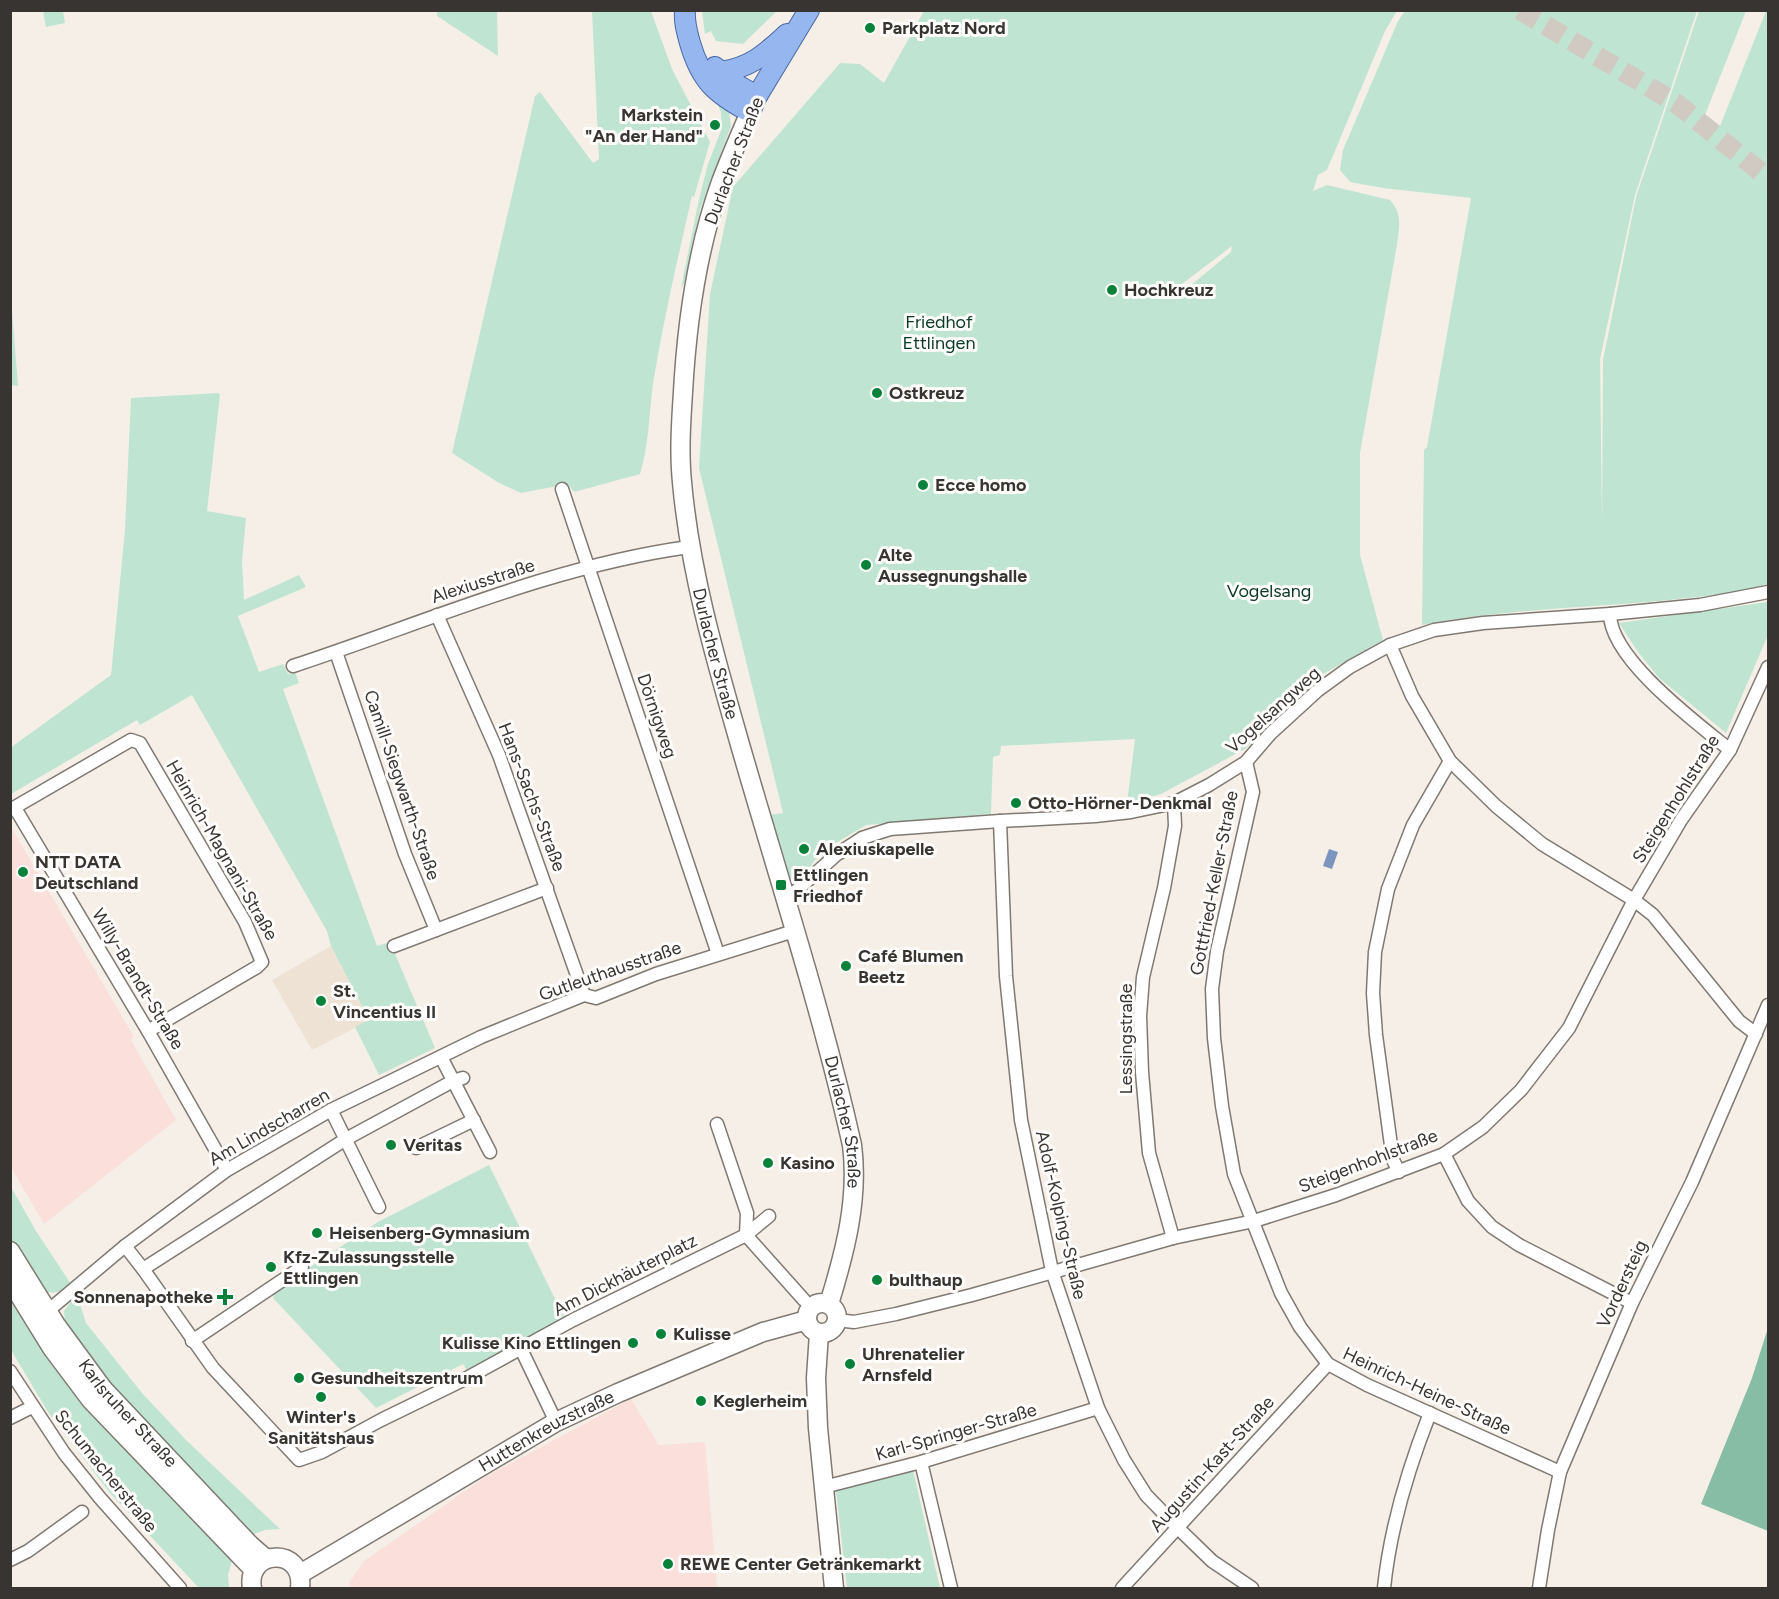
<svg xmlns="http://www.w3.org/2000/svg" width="1779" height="1599" font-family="Figtree,sans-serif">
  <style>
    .commercial { fill: #fadfdb }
    .built { fill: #eee2d4 }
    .green { fill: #bfe5d2; fill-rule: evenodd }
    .forest { fill: #87bda4 }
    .water { fill: #7c95be }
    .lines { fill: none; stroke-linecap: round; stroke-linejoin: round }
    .primary-tunnel { stroke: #d0cac3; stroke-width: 20; stroke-dasharray: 20 10; stroke-linecap: butt }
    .street-casing { stroke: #7f7972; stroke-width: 15 }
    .secondary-casing { stroke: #7f7972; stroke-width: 21 }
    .primary-casing { stroke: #4769a5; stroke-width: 22 }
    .street { stroke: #fff; stroke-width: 12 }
    .secondary { stroke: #fff; stroke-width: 18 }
    .primary { stroke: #95b6ee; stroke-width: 20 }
    .poi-dot { fill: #08823a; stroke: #fefdfb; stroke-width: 2 }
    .labels { text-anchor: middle; stroke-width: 6; stroke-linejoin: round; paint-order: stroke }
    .poi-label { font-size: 18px; font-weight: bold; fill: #373431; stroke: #fefdfb; text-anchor: start }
    .street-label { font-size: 18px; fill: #373431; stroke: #fefdfb }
    .park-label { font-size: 18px; fill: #093827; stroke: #fefdfb }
  </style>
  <rect width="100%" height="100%" fill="#f6efe7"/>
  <!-- commercial -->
  <g class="commercial">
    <polygon points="11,827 134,1037 131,1040 176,1120 44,1224 11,1167"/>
    <polygon points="631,1399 659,1445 705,1442 717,1588 351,1588 349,1583 364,1561 487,1476"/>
  </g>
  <!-- built -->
  <polygon class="built" points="331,946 369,1021 312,1050 272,980"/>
  <!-- green -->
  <g class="green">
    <polygon points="43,11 63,11 65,23 46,27"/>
    <polygon points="437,11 497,11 498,56 437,16"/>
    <path d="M592,11H651L672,69L710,142L694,197L692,196C678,258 663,321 653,384C649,414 649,445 640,474L574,492L568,484L521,493L499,483L452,453L535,96L540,92L593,163L599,159Z"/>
    <polygon points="702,11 702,10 777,11 743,44 716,41 711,31 705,34"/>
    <path d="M924,11H1397L1385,31L1327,170L1318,175L1313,191L1327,185L1390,200C1403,214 1399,227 1397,245L1360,453V555L1383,640L1325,673L1245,749L1161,794L1127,803L1135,739L1001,746L1000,755L993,757L991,814L866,825L829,847L814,861L809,870L794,881L786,875L769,815L783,813L699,468L710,294L733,187L840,63L860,64L884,83ZM1232,246L1231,252L1184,291V294L1175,292L1174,290Z"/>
    <path d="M1405,11H1697L1635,195L1600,359L1602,522L1603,360L1636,197L1699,11H1746L1703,120L1720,126L1766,11H1768V584C1737,595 1702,596 1669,600C1587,608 1504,609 1422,625L1424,450L1427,447L1471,198L1383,188L1350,182L1340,170L1343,150L1398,21Z"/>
    <polygon points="715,99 729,111 731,126 700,210 686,280 681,288 699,199 708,164 722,128 721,112"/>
    <polygon points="10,298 11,298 18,386 11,385"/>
    <polygon points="218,393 220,395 207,511 246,518 242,561 244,600 299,575 306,587 238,616 259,672 283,664 288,674 295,672 299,683 283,689 377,946 390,942 435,1048 379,1075 355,1027 369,1020 331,946 327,931 192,695 140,725 137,720 11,794 10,748 111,675 125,530 131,398"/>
    <polygon points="1768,602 1768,635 1726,733 1659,678 1638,652 1619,623"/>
    <polygon points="489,1165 566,1321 468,1372 463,1364 376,1408 273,1298 274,1291 378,1222"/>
    <path d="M10,1185L36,1231L71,1284C60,1293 54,1294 40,1291L11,1242Z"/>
    <polygon points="10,1292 233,1557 228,1575 229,1588 199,1588 110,1493 48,1412 11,1350"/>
    <polygon points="77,1295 86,1323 142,1393 186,1440 280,1529 265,1530 248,1536 110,1387 65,1325 64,1311 75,1296"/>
    <polygon points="913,1470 940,1588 847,1588 836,1491"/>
  </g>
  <!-- forest -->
  <polygon class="forest" points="1768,1328 1768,1531 1701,1504 1752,1378"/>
  <!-- water -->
  <polygon class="water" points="1329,849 1338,852 1332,869 1323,866"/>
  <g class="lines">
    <!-- primary-tunnel -->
    <polyline class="primary-tunnel" points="1520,10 1676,103 1768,178"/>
    <defs>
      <g id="street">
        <polyline points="562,489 718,954"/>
        <path d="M1610,614C1610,659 1697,723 1730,750"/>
        <polyline points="437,615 499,755 584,995"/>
        <polyline points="1390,645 1412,696 1450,761 1496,806 1542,844 1634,900 1653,915 1739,1021 1756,1034"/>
        <polyline points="336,652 405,854 436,930"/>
        <path d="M293,666C424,623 551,566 689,547"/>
        <polyline points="1246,762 1253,792 1217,951 1212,989 1214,1038 1222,1106 1234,1174 1281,1293 1300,1327 1328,1364 1367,1385 1560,1472"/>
        <polyline points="15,808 148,1031 227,1170"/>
        <polyline points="10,810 131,740 140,743 245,922 262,962 257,967 148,1031"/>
        <polyline points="1000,821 1006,976 1021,1120 1052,1271 1098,1408 1124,1460 1146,1495 1178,1528 1212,1561 1252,1588"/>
        <polyline points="785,897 796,891 836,855 862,838 890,829 1000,821 1095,816 1131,812 1174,803 1209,785 1246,762 1270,734 1317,691 1350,667 1390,645 1434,630 1483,623 1610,614 1700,605 1768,592"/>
        <polyline points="394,946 547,888"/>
        <polyline points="441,1057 490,1152"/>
        <polyline points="331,1110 379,1207"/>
        <polyline points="416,1148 474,1120"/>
        <polyline points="1444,1154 1468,1201 1492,1227 1519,1245 1632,1303"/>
        <polyline points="1399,1172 1393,1160 1376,1035 1373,993 1375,952 1388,889 1413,825 1450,761"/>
        <polyline points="769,1216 746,1235 804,1300"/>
        <polyline points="1173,1238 1149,1153 1142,1072 1140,1016 1143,977 1164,888 1175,826 1174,803"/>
        <polyline points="125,1246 143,1269 213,1368 299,1460 322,1452 381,1420 465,1379 573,1320 746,1235 747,1213 717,1124"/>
        <polyline points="143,1269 346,1139 453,1081 463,1078"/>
        <polyline points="43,1315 125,1246 227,1170 331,1110 389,1082 481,1037 584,995 596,998 656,974 794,931"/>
        <polyline points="837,1320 854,1322 896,1314 972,1295 1173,1238 1254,1221 1336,1195 1444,1154 1483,1127 1521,1090 1569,1028 1634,900 1681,820 1730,750 1768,667"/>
        <polyline points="192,1341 302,1267"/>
        <polyline points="521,1349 556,1422"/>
        <polyline points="10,1371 64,1453 100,1498 180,1588"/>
        <polyline points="10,1418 32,1407"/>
        <polyline points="921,1462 951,1588"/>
        <polyline points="824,1487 921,1462 1098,1408"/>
        <polyline points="10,1560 28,1551 82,1512"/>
        <polyline points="1122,1588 1328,1364"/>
        <path d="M1384,1588C1390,1529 1408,1469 1430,1413"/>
        <polyline points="1539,1588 1548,1530 1560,1472 1632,1303 1692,1182 1768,1005"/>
      </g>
      <g id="secondary">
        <path id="s1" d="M750,112C740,135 730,158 721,182C697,249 687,320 683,392C681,422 679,453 682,482C690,573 716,661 741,748C779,880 822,1011 852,1145C859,1199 845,1252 829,1304"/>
        <path id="s2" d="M10,1251L56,1325L103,1389L250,1545L266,1559"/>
        <polyline points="10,1280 52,1348 91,1400 254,1570"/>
        <circle cx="822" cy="1318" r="15"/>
        <polyline points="819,1333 816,1378 818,1428 834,1588"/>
        <path id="s3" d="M300,1574L556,1422L618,1393L763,1332L807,1320"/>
        <path d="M252,1588C245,1549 305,1546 300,1588"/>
      </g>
      <g id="primary">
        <path d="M685,10C684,23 687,32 690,43C701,81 716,94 750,112L757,96L809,10"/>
        <polyline points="715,67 739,86 757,96"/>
        <path d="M721,72C752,67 765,54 787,34"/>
      </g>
    </defs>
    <!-- street casing -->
    <use href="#street" class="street-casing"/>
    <!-- secondary casing -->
    <use href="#secondary" class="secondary-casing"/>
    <!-- primary casing -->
    <use href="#primary" class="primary-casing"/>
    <!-- street -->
    <use href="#street" class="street"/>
    <!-- secondary -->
    <use href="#secondary" class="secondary"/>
    <!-- primary -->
    <use href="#primary" class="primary"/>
  </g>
  <!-- markers -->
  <g class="poi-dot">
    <circle cx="870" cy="28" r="6"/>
    <circle cx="715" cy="125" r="6"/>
    <circle cx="1112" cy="290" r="6"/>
    <circle cx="877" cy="393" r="6"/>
    <circle cx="923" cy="485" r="6"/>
    <circle cx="866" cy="565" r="6"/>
    <circle cx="1016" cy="803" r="6"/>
    <circle cx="804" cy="849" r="6"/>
    <circle cx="23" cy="872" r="6"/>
    <rect x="775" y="879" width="12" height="12" rx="3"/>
    <circle cx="846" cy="966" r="6"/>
    <circle cx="321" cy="1001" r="6"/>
    <circle cx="391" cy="1145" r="6"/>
    <circle cx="768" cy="1163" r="6"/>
    <circle cx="317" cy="1233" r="6"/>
    <circle cx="271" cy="1267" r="6"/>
    <circle cx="877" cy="1280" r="6"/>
    <path d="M222 1288h6v6h6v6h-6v6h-6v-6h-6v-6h6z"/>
    <circle cx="661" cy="1334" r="6"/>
    <circle cx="633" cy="1343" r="6"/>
    <circle cx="850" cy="1364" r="6"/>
    <circle cx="299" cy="1378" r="6"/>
    <circle cx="321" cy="1397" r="6"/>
    <circle cx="701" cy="1401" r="6"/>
    <circle cx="668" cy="1564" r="6"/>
  </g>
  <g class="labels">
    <!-- poi labels -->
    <g class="poi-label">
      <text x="882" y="34">Parkplatz Nord</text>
      <text x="703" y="121" text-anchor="end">Markstein<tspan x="703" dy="21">"An der Hand"</tspan></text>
      <text x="1124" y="296">Hochkreuz</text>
      <text x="889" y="399">Ostkreuz</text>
      <text x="935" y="491">Ecce homo</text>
      <text x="878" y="561">Alte<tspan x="878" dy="21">Aussegnungshalle</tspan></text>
      <text x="1028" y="809">Otto-Hörner-Denkmal</text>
      <text x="816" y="855">Alexiuskapelle</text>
      <text x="35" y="868">NTT DATA<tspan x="35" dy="21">Deutschland</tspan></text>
      <text x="793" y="881">Ettlingen<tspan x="793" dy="21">Friedhof</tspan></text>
      <text x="858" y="962">Café Blumen<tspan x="858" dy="21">Beetz</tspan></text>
      <text x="333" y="997">St.<tspan x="333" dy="21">Vincentius II</tspan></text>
      <text x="403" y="1151">Veritas</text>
      <text x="780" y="1169">Kasino</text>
      <text x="329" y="1239">Heisenberg-Gymnasium</text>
      <text x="283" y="1263">Kfz-Zulassungsstelle<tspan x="283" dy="21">Ettlingen</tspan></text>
      <text x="889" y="1286">bulthaup</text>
      <text x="213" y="1303" text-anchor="end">Sonnenapotheke</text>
      <text x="673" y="1340">Kulisse</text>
      <text x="621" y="1349" text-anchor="end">Kulisse Kino Ettlingen</text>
      <text x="862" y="1360">Uhrenatelier<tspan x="862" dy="21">Arnsfeld</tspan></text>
      <text x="311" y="1384">Gesundheitszentrum</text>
      <text x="713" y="1407">Keglerheim</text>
      <text x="321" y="1423" text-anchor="middle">Winter's<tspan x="321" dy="21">Sanitätshaus</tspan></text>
      <text x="680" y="1570">REWE Center Getränkemarkt</text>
    </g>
    <!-- street labels -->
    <g class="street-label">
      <text transform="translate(734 161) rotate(-69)" y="6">Durlacher Straße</text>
      <text transform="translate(483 581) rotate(-18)" y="6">Alexiusstraße</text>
      <text dy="6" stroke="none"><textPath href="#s1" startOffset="555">Durlacher Straße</textPath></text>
      <text transform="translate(1273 710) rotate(-42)" y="6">Vogelsangweg</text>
      <text transform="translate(657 716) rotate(71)" y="6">Dörnigweg</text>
      <text transform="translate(402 785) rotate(71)" y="6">Camill-Siegwarth-Straße</text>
      <text transform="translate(532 797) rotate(69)" y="6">Hans-Sachs-Straße</text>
      <text transform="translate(1676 799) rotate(-58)" y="6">Steigenhohlstraße</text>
      <text transform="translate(222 850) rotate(60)" y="6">Heinrich-Magnani-Straße</text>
      <text transform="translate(1214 883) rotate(-79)" y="6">Gottfried-Keller-Straße</text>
      <text transform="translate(610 971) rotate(-19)" y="6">Gutleuthausstraße</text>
      <text transform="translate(138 979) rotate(59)" y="6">Willy-Brandt-Straße</text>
      <text transform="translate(1126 1039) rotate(-90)" y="6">Lessingstraße</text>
      <text dy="6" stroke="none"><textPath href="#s1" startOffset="1041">Durlacher Straße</textPath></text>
      <text transform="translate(269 1127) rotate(-30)" y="6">Am Lindscharren</text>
      <text transform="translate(1368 1161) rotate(-21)" y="6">Steigenhohlstraße</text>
      <text transform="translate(1061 1215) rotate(77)" y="6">Adolf-Kolping-Straße</text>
      <text transform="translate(625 1275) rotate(-27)" y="6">Am Dickhäuterplatz</text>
      <text transform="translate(1622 1284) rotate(-65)" y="6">Vordersteig</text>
      <text transform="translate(1427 1391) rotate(25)" y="6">Heinrich-Heine-Straße</text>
      <text dy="6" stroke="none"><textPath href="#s2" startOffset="201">Karlsruher Straße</textPath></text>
      <text dy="6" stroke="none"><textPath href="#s3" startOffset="285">Huttenkreuzstraße</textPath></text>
      <text transform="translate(956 1432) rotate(-16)" y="6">Karl-Springer-Straße</text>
      <text transform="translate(1212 1464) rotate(-48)" y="6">Augustin-Kast-Straße</text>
      <text transform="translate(106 1471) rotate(51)" y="6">Schumacherstraße</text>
    </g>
    <!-- park labels -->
    <g class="park-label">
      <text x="939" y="328">Friedhof<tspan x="939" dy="21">Ettlingen</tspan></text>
      <text x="1269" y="597">Vogelsang</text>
    </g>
  </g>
  <!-- border -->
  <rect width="1779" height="1599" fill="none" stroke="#373431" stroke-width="24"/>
</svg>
